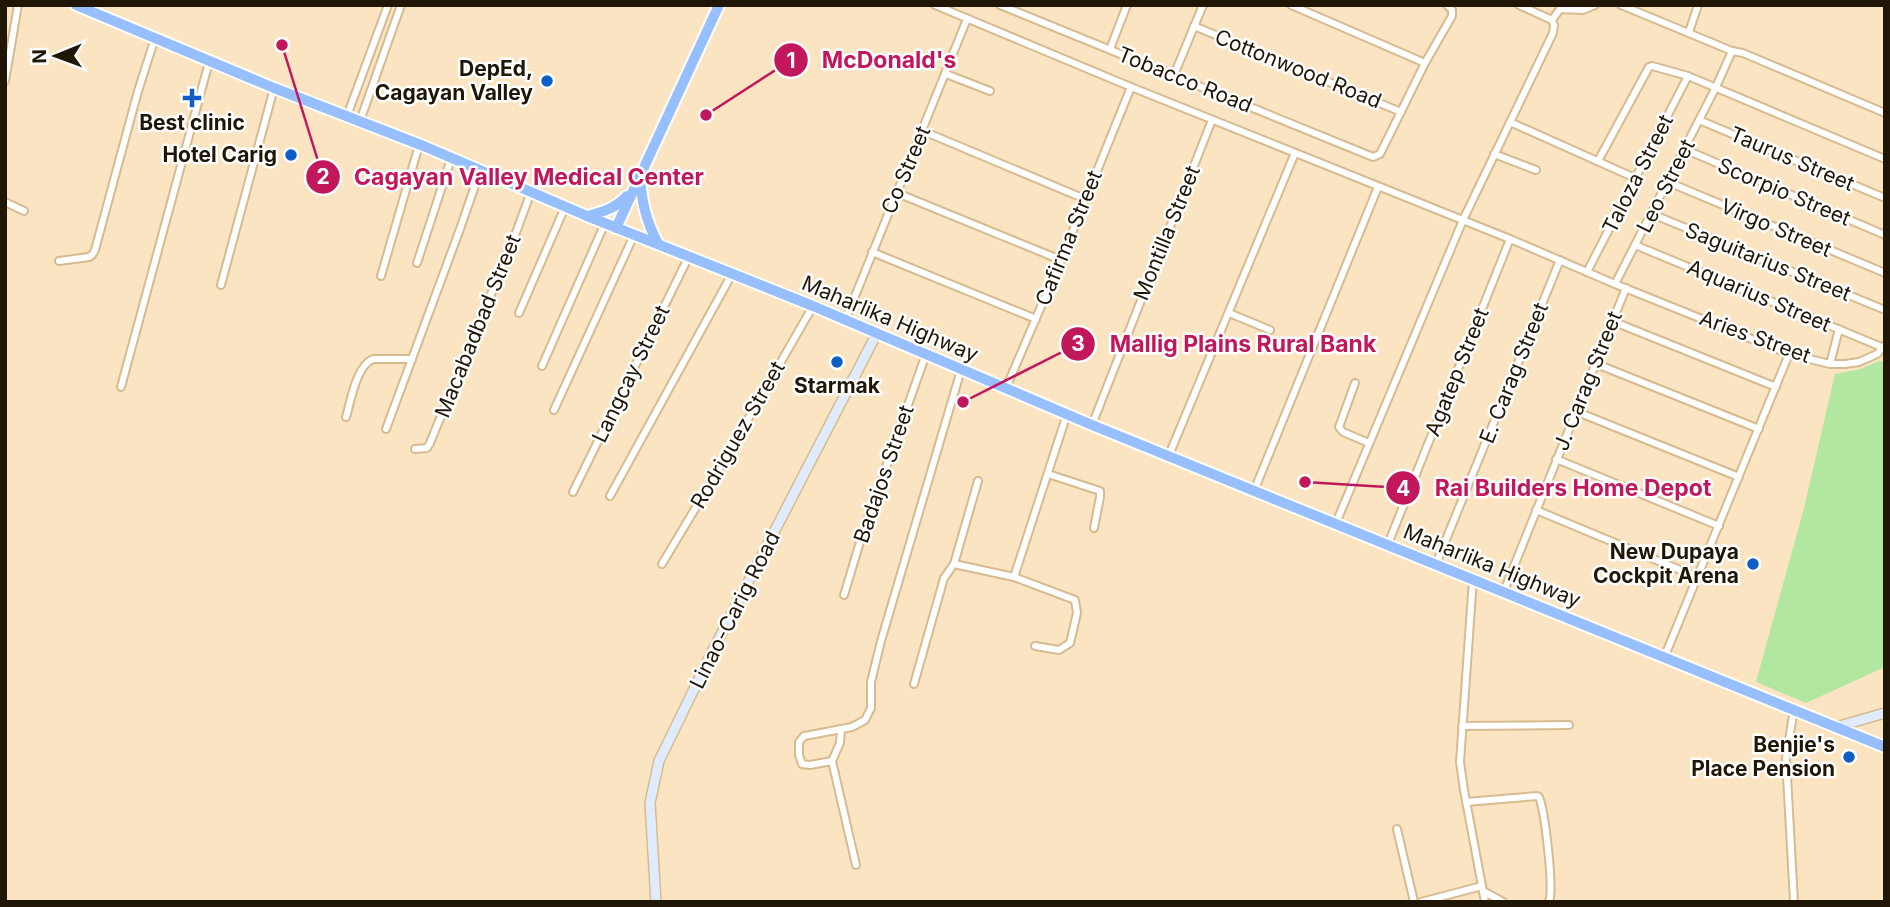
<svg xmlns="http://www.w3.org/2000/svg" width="1890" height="907" font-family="Inter,sans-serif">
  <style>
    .green { fill: #b1e7a1 }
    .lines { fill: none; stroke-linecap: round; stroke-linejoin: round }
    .street-casing { stroke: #d7bb90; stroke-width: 10 }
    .secondary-casing { stroke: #d7bb90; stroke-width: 12 }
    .highway-casing { stroke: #fff; stroke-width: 14 }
    .street { stroke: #fff; stroke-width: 6 }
    .secondary { stroke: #e0ecfe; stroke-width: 9 }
    .highway { stroke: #97bffd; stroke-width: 10 }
    .poi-dot { fill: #0f5dc7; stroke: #fff; stroke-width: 2.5 }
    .labels { text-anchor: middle; stroke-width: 5; stroke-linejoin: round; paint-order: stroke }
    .poi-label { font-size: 21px; font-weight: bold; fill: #201606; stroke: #fff; text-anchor: end }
    .street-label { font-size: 21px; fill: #201606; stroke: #fff }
    .leader { fill: none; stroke: #c2185b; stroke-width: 2.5 }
    .callout-dot { fill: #c2185b; stroke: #fff; stroke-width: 2.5 }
    .mark-label { font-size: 21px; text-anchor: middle; font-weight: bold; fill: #fff }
    .callout-label { font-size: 23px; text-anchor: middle; font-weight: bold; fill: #c2185b; stroke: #fff; stroke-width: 5; stroke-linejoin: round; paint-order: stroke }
  </style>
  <rect width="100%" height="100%" fill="#fbe4c1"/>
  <!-- green -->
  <polygon class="green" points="1879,361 1885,362 1885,667 1806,703 1756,682 1804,508 1835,374 1861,369"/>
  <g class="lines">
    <defs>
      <g id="street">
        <polyline points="935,5 1131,87 1510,239 1615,284 1789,354 1830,364 1845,364 1859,362 1877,354 1885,345"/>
        <polyline points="1000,5 1373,157 1380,154 1425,63 1452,16 1452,10 1447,5"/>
        <polyline points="1291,5 1425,63"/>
        <polyline points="1552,20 1560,9 1583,10 1595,5"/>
        <polyline points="1194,26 1401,112"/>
        <polyline points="1689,32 1698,5"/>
        <polyline points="1110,49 1127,5"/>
        <polyline points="1732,51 1743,53 1885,113"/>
        <polyline points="946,74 990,91"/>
        <polyline points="1174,75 1203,5"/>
        <polyline points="5,81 18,5"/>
        <polyline points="347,116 388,5"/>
        <polyline points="1699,120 1885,198"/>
        <polyline points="360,121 401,5"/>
        <polyline points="1510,122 1635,178"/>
        <polyline points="923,131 1085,199"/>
        <polyline points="1684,149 1885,235"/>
        <polyline points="1494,154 1536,170"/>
        <polyline points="1598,161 1649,67 1652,66 1688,76 1885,159"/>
        <polyline points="1668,182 1885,273"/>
        <polyline points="897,193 1061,260"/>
        <polyline points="5,202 24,211"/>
        <polyline points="1652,214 1885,310"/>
        <polyline points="1635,245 1884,348"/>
        <polyline points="872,252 1036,319"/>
        <polyline points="59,261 89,257 92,255 95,250 138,91 155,38"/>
        <polyline points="417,263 451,159"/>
        <polyline points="1587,272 1688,76"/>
        <polyline points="381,276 419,145"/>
        <polyline points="1615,284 1716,87 1732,51 1621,5"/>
        <polyline points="221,285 274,88"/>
        <polyline points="519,313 565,207"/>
        <polyline points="1229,313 1270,330"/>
        <polyline points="845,321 967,19"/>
        <polyline points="1612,321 1776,387"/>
        <polyline points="1594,363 1759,429"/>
        <polyline points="1830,364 1839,329"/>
        <polyline points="542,366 605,223"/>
        <polyline points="1355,383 1339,427 1343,432 1369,443"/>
        <polyline points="121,387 209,62"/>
        <polyline points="1006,388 1061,260 1131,87"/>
        <polyline points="554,410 634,235"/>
        <polyline points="1575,411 1739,477"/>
        <path d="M346,417C351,401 356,366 373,359H412"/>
        <polyline points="1092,425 1212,120"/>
        <polyline points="386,429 460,229 480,171"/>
        <polyline points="415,449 427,448 430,443 514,238 531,192"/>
        <polyline points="1169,455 1295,153"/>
        <polyline points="1556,459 1719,526"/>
        <polyline points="1048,474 1100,491 1100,497 1094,528"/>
        <polyline points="1254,491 1378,187"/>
        <polyline points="573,492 689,256"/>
        <polyline points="610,496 732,274"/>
        <polyline points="1536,510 1697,577"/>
        <polyline points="1336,523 1463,220 1553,33 1554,25 1552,20 1519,5"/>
        <polyline points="1388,544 1510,239"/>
        <polyline points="662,564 732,447 813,306"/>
        <polyline points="954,564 978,481"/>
        <polyline points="1436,564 1560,260"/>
        <polyline points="1014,577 1067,414"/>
        <polyline points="1473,579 1460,762 1464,790 1485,902"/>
        <polyline points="1504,591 1626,288"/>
        <polyline points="844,595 863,532 926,354"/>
        <polyline points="1664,658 1789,354"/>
        <polyline points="914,684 944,578 954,564 1014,577 1075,600 1077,613 1070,643 1059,650 1035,646"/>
        <polyline points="1794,709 1786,758 1794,902"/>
        <polyline points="1462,726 1569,725"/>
        <polyline points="832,761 840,743 841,729"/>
        <path d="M1466,802L1537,796L1539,797C1545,812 1554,888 1549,902"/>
        <polyline points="1397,829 1414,902"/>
        <polyline points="856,865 832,761 810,765 802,764 799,755 799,742 804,736 810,735 852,727 865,720 871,708 871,682 881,641 961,370"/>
        <polyline points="1483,891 1503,902"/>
        <polyline points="1421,902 1482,886"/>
      </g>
      <g id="secondary">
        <polyline points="1836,727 1885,713"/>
        <polyline points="656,902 650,803 659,761 712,652 877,333"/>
      </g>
      <g id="highway">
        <polyline points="76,5 274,88 426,147 587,216 813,306 1092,425 1885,747"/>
        <path d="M640,177C642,204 646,220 658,244"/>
        <path d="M587,216C603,212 616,208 627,196"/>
        <polyline points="616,228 719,5"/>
      </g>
    </defs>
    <!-- street casing -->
    <use href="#street" class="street-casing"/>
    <!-- secondary casing -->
    <use href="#secondary" class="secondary-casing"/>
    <!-- highway casing -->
    <use href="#highway" class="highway-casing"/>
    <!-- street -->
    <use href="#street" class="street"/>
    <!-- secondary -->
    <use href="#secondary" class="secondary"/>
    <!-- highway -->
    <use href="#highway" class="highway"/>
  </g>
  <!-- markers -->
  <g class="poi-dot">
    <circle cx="547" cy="81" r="7"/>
    <path d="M188.5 87.5h7v7h7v7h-7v7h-7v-7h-7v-7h7z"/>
    <circle cx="291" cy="155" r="7"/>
    <circle cx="837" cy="362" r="7"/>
    <circle cx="1753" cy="564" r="7"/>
    <circle cx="1849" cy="757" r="7"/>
  </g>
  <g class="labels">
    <!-- poi labels -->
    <g class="poi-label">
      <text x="533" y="76">DepEd,<tspan x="533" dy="24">Cagayan Valley</tspan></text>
      <text x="192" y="130" text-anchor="middle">Best clinic</text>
      <text x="277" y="162">Hotel Carig</text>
      <text x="837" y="393" text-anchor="middle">Starmak</text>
      <text x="1739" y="559">New Dupaya<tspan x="1739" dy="24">Cockpit Arena</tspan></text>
      <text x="1835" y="752">Benjie's<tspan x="1835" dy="24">Place Pension</tspan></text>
    </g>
    <!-- street labels -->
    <g class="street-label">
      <text transform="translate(1298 69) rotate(22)" y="7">Cottonwood Road</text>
      <text transform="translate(1185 80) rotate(22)" y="7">Tobacco Road</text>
      <text transform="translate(1792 159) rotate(23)" y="7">Taurus Street</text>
      <text transform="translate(906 170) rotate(-67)" y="7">Co Street</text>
      <text transform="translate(1638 174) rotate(-63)" y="7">Taloza Street</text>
      <text transform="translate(1666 186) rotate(-63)" y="7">Leo Street</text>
      <text transform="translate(1784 192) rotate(23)" y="7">Scorpio Street</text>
      <text transform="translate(1776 228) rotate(23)" y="7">Virgo Street</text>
      <text transform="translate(1167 233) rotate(-68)" y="7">Montilla Street</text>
      <text transform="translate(1069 238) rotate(-68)" y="7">Cafirma Street</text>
      <text transform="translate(1768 262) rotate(22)" y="7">Saguitarius Street</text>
      <text transform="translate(1759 296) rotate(23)" y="7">Aquarius Street</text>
      <text transform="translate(890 319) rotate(23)" y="7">Maharlika Highway</text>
      <text transform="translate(478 326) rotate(-68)" y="7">Macabadbad Street</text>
      <text transform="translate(1755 337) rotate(20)" y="7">Aries Street</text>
      <text transform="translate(1457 372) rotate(-68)" y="7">Agatep Street</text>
      <text transform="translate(1514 373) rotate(-68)" y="7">E. Carag Street</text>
      <text transform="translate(631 374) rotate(-64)" y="7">Langcay Street</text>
      <text transform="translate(1588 381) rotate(-68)" y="7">J. Carag Street</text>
      <text transform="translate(738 435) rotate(-60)" y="7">Rodriguez Street</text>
      <text transform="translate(884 474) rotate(-71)" y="7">Badajos Street</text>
      <text transform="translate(1492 566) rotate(22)" y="7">Maharlika Highway</text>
      <text transform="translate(735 610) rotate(-63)" y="7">Linao-Carig Road</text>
    </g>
  </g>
  <!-- callouts -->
  <path class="leader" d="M706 115L791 60M282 45L323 177M963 402L1078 344M1305 482L1403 488"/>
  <g class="callout-dot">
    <circle cx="706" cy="115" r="7"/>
    <circle cx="282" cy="45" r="7"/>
    <circle cx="963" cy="402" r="7"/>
    <circle cx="1305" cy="482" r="7"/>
    <circle cx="791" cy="60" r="18"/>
    <circle cx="323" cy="177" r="18"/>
    <circle cx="1078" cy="344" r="18"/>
    <circle cx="1403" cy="488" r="18"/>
  </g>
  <g class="mark-label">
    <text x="791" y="68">1</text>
    <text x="323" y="184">2</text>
    <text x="1078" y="351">3</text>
    <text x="1403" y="496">4</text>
  </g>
  <g class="callout-label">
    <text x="889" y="68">McDonald's</text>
    <text x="529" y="185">Cagayan Valley Medical Center</text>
    <text x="1243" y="352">Mallig Plains Rural Bank</text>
    <text x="1573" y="496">Rai Builders Home Depot</text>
  </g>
  <!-- border -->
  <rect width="1890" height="907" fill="none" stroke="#201606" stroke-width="14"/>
  <!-- north arrow -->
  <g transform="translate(56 56) rotate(269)" stroke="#ffffff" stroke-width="5" paint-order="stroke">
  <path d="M0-5L12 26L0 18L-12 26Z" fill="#201606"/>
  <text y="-10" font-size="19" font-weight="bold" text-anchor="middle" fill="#201606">N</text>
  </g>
</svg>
